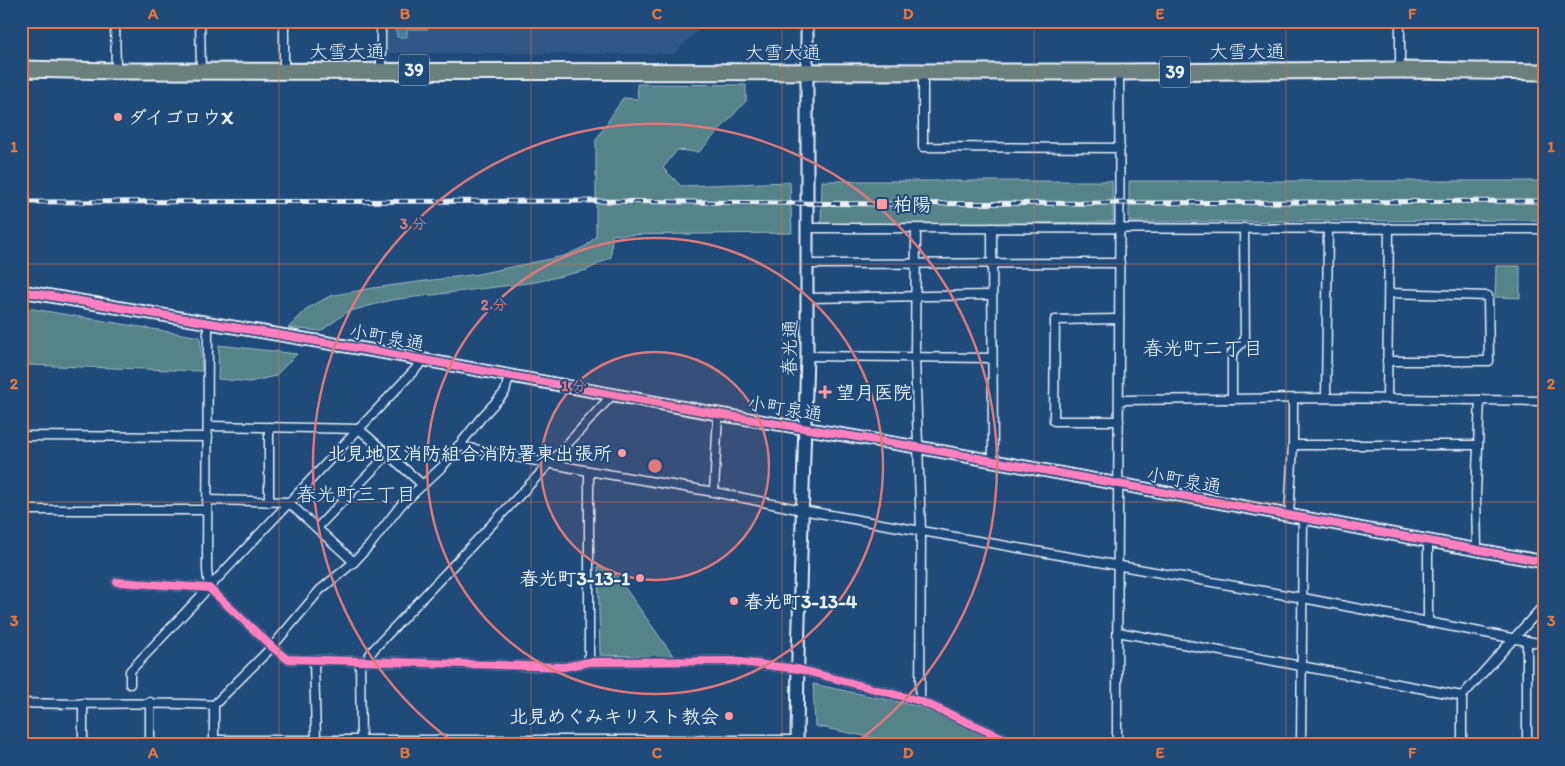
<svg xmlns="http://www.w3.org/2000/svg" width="1565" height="766" font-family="Itim,'Klee One',sans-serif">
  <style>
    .built { fill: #305787 }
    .green { fill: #57828a; stroke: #a0bac1 }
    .water { fill: #447c9d; stroke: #86abc1 }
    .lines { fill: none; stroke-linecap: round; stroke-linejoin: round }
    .street-casing { stroke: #e8f1f8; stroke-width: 11 }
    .secondary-casing { stroke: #e8f1f8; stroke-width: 15 }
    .highway-casing { stroke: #e8f1f8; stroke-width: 19 }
    .street { stroke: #1f4a7a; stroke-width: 8 }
    .secondary { stroke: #1f4a7a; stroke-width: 11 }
    .highway { stroke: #6a807d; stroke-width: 15 }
    .rail-casing { stroke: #e8f1f8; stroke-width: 5 }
    .rail { stroke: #1f4a7a; stroke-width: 3; stroke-dasharray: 9; stroke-linecap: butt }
    .cycleway-casing { stroke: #1f4a7a; stroke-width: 11 }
    .cycleway { stroke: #ff80c0; stroke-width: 8 }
    .grid { fill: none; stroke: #e8773b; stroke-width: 1; stroke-opacity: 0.55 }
    .ring { fill: none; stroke: #dd787b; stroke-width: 2.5 }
    .poi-dot { fill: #ff9aa2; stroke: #1f4a7a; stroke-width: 2 }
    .labels { text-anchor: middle; stroke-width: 4; stroke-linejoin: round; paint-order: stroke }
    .shield { fill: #1f4a7a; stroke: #acbfd2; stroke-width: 1 }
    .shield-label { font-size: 18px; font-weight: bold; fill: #e8f1f8 }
    .street-label { font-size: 19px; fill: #e8f1f8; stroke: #1f4a7a }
    .poi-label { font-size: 19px; font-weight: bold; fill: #e8f1f8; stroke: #1f4a7a; text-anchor: start }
    .neighbourhood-label { font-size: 20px; fill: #e8f1f8; stroke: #1f4a7a }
    .centre { fill: #dd787b; stroke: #1f4a7a; stroke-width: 2.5 }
    .ring-label { font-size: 15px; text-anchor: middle; font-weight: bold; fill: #dd787b; stroke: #1f4a7a; stroke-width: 4; stroke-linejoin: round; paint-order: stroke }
    .neatline { fill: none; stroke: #e8773b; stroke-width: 2 }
    .grid-label { font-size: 16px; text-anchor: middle; font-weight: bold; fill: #e8773b }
  </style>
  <rect width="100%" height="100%" fill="#1f4a7a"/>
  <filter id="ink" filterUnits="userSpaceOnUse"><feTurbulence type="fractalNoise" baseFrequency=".02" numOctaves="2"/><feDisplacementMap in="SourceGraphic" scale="10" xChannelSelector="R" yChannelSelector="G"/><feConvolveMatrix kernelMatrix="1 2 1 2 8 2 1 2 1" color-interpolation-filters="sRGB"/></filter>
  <g filter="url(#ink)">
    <!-- built -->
    <polygon class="built" points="387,21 708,21 673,54 387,53"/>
    <!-- green -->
    <g class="green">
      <polygon points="637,84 746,85 746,101 699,152 677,150 663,168 681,186 790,182 792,233 612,235 611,257 587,270 536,282 391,300 347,312 321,331 288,328 308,308 330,296 373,288 478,274 564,256 586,246 596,236 596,140 623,98 638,99"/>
      <polygon points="822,181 1112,181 1113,222 821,225"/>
      <polygon points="1129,181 1544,181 1544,220 1129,222"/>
      <polygon points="1496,266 1520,266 1520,298 1495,297"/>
      <polygon points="27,308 200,337 202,371 26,365"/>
      <polygon points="219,345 297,354 275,376 250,382 218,379"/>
      <polygon points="598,566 613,571 674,657 600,655"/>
      <polygon points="813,684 917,706 1012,745 908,745 815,726"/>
    </g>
    <!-- water -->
    <path class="water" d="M393,21H428V29H407V37H397C397,30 393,27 393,21Z"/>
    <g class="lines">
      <defs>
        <g id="street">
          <polyline points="115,21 116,71"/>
          <polyline points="200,21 201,71"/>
          <polyline points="381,21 381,70"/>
          <polyline points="1400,70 1400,21"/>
          <polyline points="284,71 284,21"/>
          <polyline points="923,72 923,147 1120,148"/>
          <polyline points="807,228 1544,229"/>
          <polyline points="992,228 993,461"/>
          <polyline points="916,229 915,357 921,531 920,701"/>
          <polyline points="807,264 1120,263"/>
          <polyline points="807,298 992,295"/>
          <polyline points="1119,319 1055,320 1054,421 1119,421"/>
          <polyline points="208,324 207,570 209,588"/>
          <polyline points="807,356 992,358"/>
          <polyline points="1387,361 1489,361 1488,296 1389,293"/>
          <polyline points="1326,398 1328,228"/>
          <polyline points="1232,399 1232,353 1245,340 1244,228"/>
          <polyline points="1387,399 1389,228"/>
          <polyline points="1120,400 1326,398 1544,401"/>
          <polyline points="208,426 359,429 423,485"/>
          <polyline points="269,427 269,502"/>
          <polyline points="21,436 208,437"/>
          <polyline points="1293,445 1477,445"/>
          <polyline points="458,446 589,471 714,492 802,510 1303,598 1527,641 1527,745"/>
          <polyline points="589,471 589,662"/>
          <polyline points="714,492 718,414"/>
          <polyline points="207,500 288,502 354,562"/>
          <polyline points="21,510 207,510"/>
          <polyline points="1289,516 1293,445 1293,399"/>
          <polyline points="317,528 388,454"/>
          <polyline points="1477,549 1476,494 1480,400"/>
          <polyline points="117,582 209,588 272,647 287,659 564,667 589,662 732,661 798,669 920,701 1019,745"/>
          <polyline points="1428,622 1428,541"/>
          <polyline points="1118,632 1462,696"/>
          <polyline points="1527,641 1544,644"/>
          <polyline points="314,660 316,739"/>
          <polyline points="360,661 361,744"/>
          <polyline points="366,661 373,650 550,463 613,394"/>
          <polyline points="130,684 130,671 424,360"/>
          <path d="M21,703C86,705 149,702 214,705L272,647L320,590L354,562L370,545L401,505L443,466L481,418L505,392L509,376"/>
          <polyline points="214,705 214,743"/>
          <polyline points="214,740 797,740"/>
          <polyline points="83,745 83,703"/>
          <polyline points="150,745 150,702"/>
          <path d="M1117,745C1117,521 1121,297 1119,72"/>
          <polyline points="1301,745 1303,518"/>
          <polyline points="1462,745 1462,696 1544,605"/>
        </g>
        <g id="secondary">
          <polyline points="21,291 381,352 718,414 917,447 1544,562"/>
          <polyline points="797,745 798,655 807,356 807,21"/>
        </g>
        <polyline id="highway" points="21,69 116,71 1119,72 1400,70 1544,72"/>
      </defs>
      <!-- street casing -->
      <use href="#street" class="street-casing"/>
      <!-- secondary casing -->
      <use href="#secondary" class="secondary-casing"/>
      <!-- highway casing -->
      <use href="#highway" class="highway-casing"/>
      <!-- street -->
      <use href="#street" class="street"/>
      <!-- secondary -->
      <use href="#secondary" class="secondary"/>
      <!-- highway -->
      <use href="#highway" class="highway"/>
      <defs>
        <polyline id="rail" points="21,202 592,201 882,204 1544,201"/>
      </defs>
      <!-- rail casing -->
      <use href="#rail" class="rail-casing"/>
      <!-- rail -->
      <use href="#rail" class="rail"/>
      <defs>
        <g id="cycleway">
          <polyline points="21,291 381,352 718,414 917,447 1544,562"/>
          <polyline points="117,582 209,588 272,647 287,659 564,667 589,662 732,661 798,669 920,701 1019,745"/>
        </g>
      </defs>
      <!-- cycleway casing -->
      <use href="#cycleway" class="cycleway-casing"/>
      <!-- cycleway -->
      <use href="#cycleway" class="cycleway"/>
    </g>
  </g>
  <!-- grid -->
  <path class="grid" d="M279,21V745M531,21V745M782,21V745M1034,21V745M1286,21V745M21,264H1544M21,502H1544"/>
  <!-- distance rings -->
  <circle cx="655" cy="466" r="114" fill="#dd787b" fill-opacity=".12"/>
  <g class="ring">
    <circle cx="655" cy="466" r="114"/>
    <circle cx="655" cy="466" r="228"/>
    <path d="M456 744A342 342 0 1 1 854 744"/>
  </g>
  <!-- markers -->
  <g class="poi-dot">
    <circle cx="118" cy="117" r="5"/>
    <rect x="876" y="198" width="12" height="12" rx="2.5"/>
    <path d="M822.5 384.5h5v5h5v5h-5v5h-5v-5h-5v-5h5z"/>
    <circle cx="622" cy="453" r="5"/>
    <circle cx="640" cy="578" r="5"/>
    <circle cx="734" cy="601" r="5"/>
    <circle cx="729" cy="716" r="5"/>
  </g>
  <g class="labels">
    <!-- shield labels -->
    <g class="shield">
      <rect x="399" y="54.5" width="30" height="31" rx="4"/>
      <rect x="1160" y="56.5" width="30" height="31" rx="4"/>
    </g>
    <g class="shield-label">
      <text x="414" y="76">39</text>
      <text x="1175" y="78">39</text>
    </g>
    <!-- street labels -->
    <g class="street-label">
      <text x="347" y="58">大雪大通</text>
      <text x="1247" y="58">大雪大通</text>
      <text x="783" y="59">大雪大通</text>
      <text transform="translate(387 337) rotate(10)" y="7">小町泉通</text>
      <text transform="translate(789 348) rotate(-89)" y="7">春光通</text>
      <text transform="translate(785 408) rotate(9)" y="7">小町泉通</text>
      <text transform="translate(1184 480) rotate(10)" y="7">小町泉通</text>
    </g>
    <!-- poi labels -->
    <g class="poi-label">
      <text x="128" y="124">ダイゴロウX</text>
      <text x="893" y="211">柏陽</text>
      <text x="836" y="399">望月医院</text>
      <text x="612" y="460" text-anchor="end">北見地区消防組合消防署東出張所</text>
      <text x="630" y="585" text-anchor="end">春光町3-13-1</text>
      <text x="744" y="608">春光町3-13-4</text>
      <text x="719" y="723" text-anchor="end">北見めぐみキリスト教会</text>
    </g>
    <!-- neighbourhood labels -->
    <g class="neighbourhood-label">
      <text x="1203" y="355">春光町二丁目</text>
      <text x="356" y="501">春光町三丁目</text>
    </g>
  </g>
  <circle cx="655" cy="466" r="8" class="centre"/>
  <g class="ring-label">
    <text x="413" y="229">3 分</text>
    <text x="494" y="310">2 分</text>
    <text x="574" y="391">1 分</text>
  </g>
  <!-- margin -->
  <rect width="1565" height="766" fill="none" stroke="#1f4a7a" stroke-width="55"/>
  <rect x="28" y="28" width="1510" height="710" class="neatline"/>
  <g class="grid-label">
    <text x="153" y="19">A</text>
    <text x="405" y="19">B</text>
    <text x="657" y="19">C</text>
    <text x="908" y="19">D</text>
    <text x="1160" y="19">E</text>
    <text x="1412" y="19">F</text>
    <text x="14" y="152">1</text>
    <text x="1551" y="152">1</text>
    <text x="14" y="389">2</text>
    <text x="1551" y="389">2</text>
    <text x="14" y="626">3</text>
    <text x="1551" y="626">3</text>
    <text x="153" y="758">A</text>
    <text x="405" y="758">B</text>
    <text x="657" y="758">C</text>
    <text x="908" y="758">D</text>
    <text x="1160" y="758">E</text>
    <text x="1412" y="758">F</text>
  </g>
</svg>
